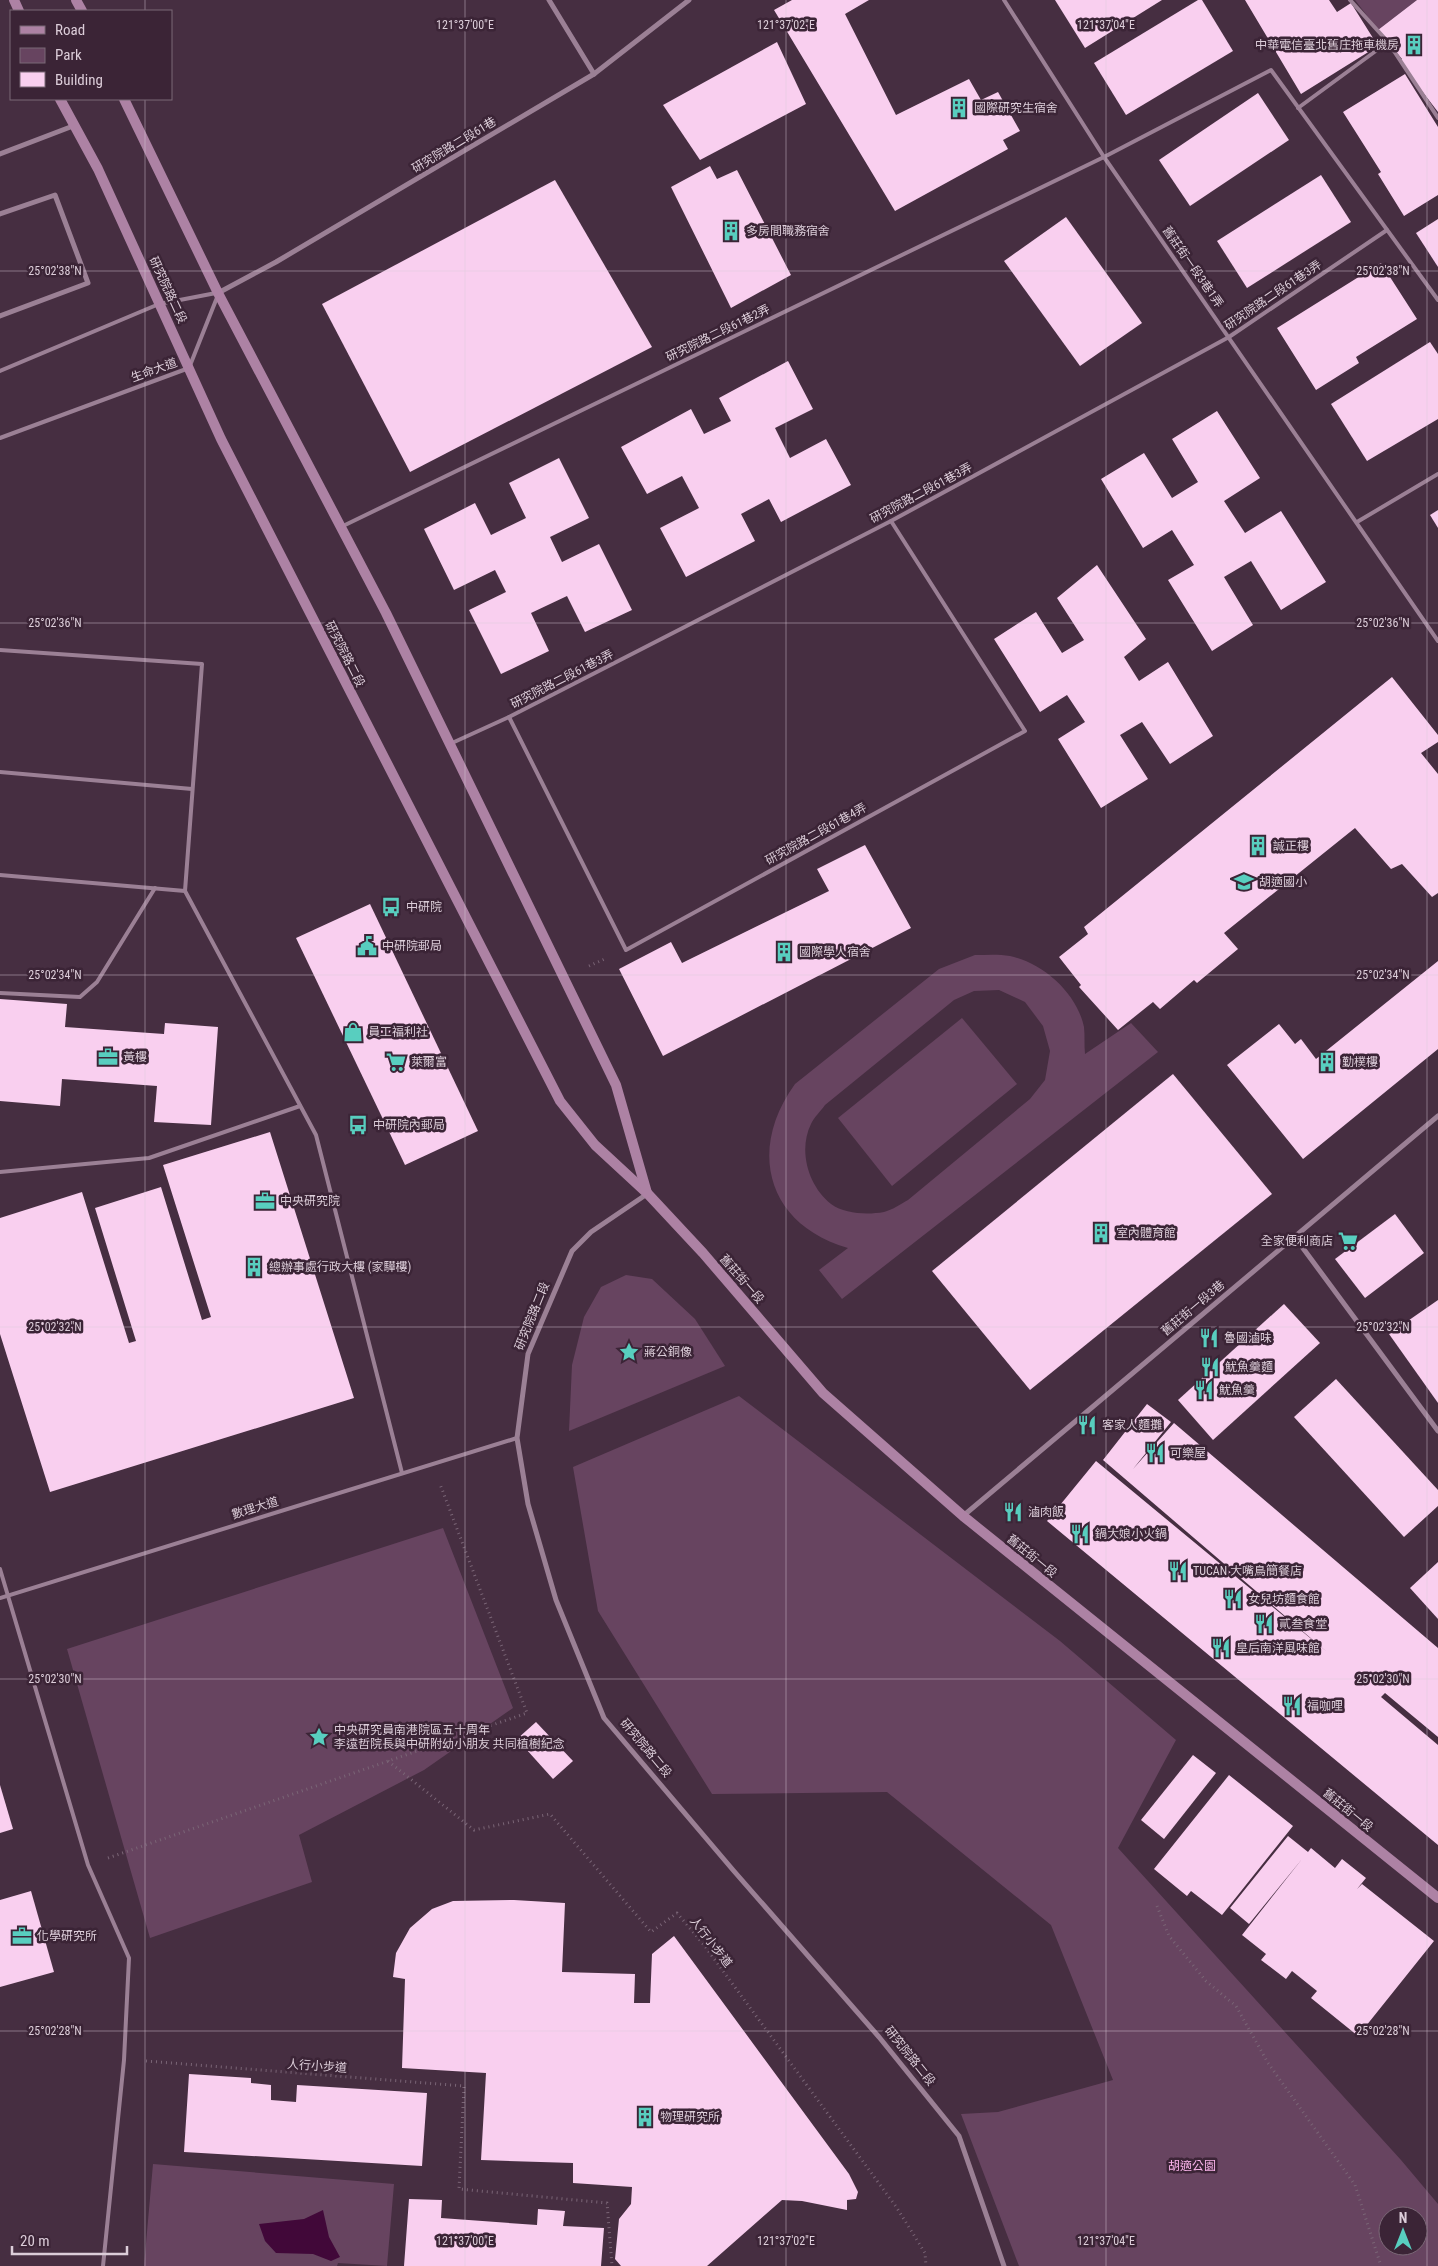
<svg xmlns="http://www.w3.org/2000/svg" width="1438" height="2266" font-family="'Roboto Condensed','Noto Sans TC',sans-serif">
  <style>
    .green { fill: #674460; fill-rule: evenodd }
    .water { fill: #410839 }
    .building { fill: #f9cfef }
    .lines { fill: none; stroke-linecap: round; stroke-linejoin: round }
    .path { stroke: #7a6576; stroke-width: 3; stroke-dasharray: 1 4; stroke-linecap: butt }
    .lane { stroke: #9b8095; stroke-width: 4 }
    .street { stroke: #9b8095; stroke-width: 5 }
    .secondary { stroke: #ad82a4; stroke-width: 10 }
    .ticks { fill: none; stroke: #dccdd9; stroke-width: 1; stroke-opacity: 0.45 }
    .labels { text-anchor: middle; stroke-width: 5; stroke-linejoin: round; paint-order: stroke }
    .poi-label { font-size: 12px; fill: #dccdd9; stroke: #3b2436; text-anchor: start }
    .street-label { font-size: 12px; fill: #dccdd9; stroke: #3b2436 }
    .park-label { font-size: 12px; fill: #f9b3ea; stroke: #3b2436 }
    .ticks-label { font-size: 12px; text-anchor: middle; fill: #dccdd9; stroke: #3b2436; stroke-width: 5; stroke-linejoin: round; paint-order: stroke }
  </style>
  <rect width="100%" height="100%" fill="#462e41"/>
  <!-- green -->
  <g class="green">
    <polygon points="1355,0 1417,0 1378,30"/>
    <path d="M975,955C986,955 999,954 1010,956C1043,963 1077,993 1084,1027C1085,1036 1084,1045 1085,1054L1131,1023L1158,1052L842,1299L819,1270L848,1248C767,1225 747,1150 795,1084L939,969ZM999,990L1025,1002L1043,1026L1050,1051L1045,1080L1030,1099L908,1200C901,1204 892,1210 884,1212C867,1215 845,1214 831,1204C808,1186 798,1150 811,1124C814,1117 821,1111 825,1105L954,1000L974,991Z"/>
    <polygon points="962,1018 1017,1084 892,1186 838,1118"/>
    <polygon points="626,1275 652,1279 695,1319 725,1366 569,1431 572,1365 584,1317 601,1287"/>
    <path d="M739,1396L1060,1641L1176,1740L1118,1848L1401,2160L1438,2204V2266H1019L961,2114L998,2112L1113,2080L1051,1925L887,1792L712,1794L598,1611L573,1467ZM1388,2216H1418V2246H1388Z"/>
    <polygon points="443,1528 513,1708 424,1770 299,1835 312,1882 150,1938 67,1649"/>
    <polygon points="153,2164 394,2184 387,2266 338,2263 337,2266 144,2266"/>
  </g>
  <!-- water -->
  <polygon class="water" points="323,2210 329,2237 340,2257 331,2261 313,2254 276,2253 265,2241 259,2224 304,2219"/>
  <!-- building -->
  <g class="building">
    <polygon points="792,0 869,0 845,14 896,115 969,79 981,100 998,92 1020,131 1003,140 1008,149 895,211 774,10"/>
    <polygon points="1055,0 1162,0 1085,48"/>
    <polygon points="1198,0 1202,0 1233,51 1126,115 1094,63"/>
    <polygon points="1245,0 1329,0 1337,12 1351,3 1378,46 1301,94"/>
    <polygon points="1417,0 1438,0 1438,112 1399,61 1402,59 1378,30"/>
    <polygon points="777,42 806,104 700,160 663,105"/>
    <polygon points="1405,74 1438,127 1438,195 1404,216 1378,174 1381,172 1343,112"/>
    <polygon points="1258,93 1289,140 1190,206 1159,160"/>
    <polygon points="710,166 717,179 737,170 791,275 731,308 671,187"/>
    <polygon points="1321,175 1351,222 1247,288 1217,241"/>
    <polygon points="555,180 652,347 410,472 322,304"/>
    <polygon points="1066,217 1142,323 1080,366 1004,261"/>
    <polygon points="1438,219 1438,267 1416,233"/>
    <polygon points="1381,263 1417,319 1356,357 1359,363 1316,390 1277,328"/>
    <polygon points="1430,342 1438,354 1438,419 1367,461 1331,404"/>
    <polygon points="788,361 813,409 775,428 790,458 826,439 851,485 781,522 769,499 741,514 755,541 686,577 660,528 699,508 682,476 647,494 621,447 691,409 704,434 731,421 719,398"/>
    <polygon points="1217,411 1260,478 1224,501 1245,533 1281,511 1326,582 1281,610 1251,561 1224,577 1253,625 1212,651 1168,580 1194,565 1172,530 1143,548 1101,479 1144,453 1172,498 1198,482 1172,439"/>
    <polygon points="559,458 589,518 550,537 562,562 599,544 632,610 585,632 567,596 531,613 549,651 501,674 469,610 506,592 495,570 454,590 424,529 475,503 491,535 526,518 509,483"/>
    <polygon points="1438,510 1438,528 1430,515"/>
    <polygon points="1097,565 1146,639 1124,657 1139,681 1168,662 1213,736 1170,764 1142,722 1120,735 1148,779 1101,808 1058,739 1085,722 1067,695 1040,712 994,639 1036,612 1062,653 1084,640 1057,598"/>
    <polygon points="1392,677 1438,735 1438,742 1421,753 1438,774 1438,893 1432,897 1402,864 1391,869 1355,828 1224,933 1238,949 1197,983 1194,980 1160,1009 1153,1002 1118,1030 1079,987 1081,985 1059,957 1088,934 1084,927"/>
    <polygon points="865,845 911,928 663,1056 619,969 671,942 682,963 829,891 817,869"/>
    <polygon points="370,904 478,1131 405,1165 296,938"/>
    <polygon points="1438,961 1438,1049 1303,1159 1227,1065 1279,1024 1295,1044 1301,1039 1316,1059"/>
    <polygon points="0,999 67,1004 65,1027 164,1034 165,1023 218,1027 211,1125 154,1122 157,1086 62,1079 60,1106 0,1101"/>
    <polygon points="1173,1074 1272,1194 1030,1390 932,1271"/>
    <polygon points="270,1132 354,1398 50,1492 0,1334 0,1218 82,1192 129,1343 136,1341 95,1208 161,1187 202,1320 211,1317 163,1165"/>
    <polygon points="1395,1214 1424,1253 1365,1298 1335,1259"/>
    <polygon points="1438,1300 1438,1403 1389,1334"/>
    <polygon points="1284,1304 1320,1343 1213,1440 1178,1400"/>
    <polygon points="1336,1379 1438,1490 1438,1506 1404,1537 1294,1417"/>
    <polygon points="1147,1404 1171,1422 1133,1469 1174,1423 1438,1648 1438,1737 1385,1693 1381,1697 1438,1745 1438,1845 1047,1521 1096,1461 1327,1652 1103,1460"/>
    <polygon points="1438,1562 1438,1619 1410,1588"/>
    <polygon points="536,1722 573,1761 553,1779 517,1739"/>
    <polygon points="1193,1755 1216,1773 1164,1839 1141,1820"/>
    <polygon points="1229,1775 1293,1826 1222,1915 1191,1891 1187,1896 1154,1869"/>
    <polygon points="0,1785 13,1829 0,1833"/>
    <polygon points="1288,1836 1308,1852 1311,1848 1335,1868 1342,1859 1366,1878 1357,1889 1362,1884 1434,1941 1358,2036 1311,1998 1317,1991 1292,1971 1286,1979 1261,1960 1266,1954 1242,1935 1302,1859 1249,1924 1230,1908"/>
    <polygon points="31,1891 54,1972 0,1987 0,1900"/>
    <polygon points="514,1900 565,1903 562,1972 635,1974 634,2003 650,2003 652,1954 674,1936 849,2174 858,2192 856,2199 847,2200 847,2210 802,2201 782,2200 707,2266 621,2266 615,2259 619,2219 631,2204 632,2187 573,2183 573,2163 481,2160 486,2073 402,2068 405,1979 393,1977 396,1953 410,1928 432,1909 453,1901"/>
    <polygon points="189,2074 251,2078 251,2083 271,2085 271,2100 296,2102 297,2085 427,2093 422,2166 184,2152"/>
    <polygon points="409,2199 442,2200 441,2218 537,2225 538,2209 565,2211 563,2226 604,2228 601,2266 404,2266"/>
  </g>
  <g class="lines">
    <!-- path -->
    <g class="path">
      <polyline points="589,966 607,958"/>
      <polyline points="388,1761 474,1830 550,1814 651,1932 677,1913 704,1945 897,2208 925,2253 926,2266"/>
      <polyline points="108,1858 527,1713 440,1484"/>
      <polyline points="1157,1906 1169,1936 1206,1981 1236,2006 1268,2063 1355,2185 1381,2266"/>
      <polyline points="146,2061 464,2086 459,2189 607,2203 612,2266"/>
    </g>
    <!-- lane -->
    <g class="lane">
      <polyline points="1004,0 1104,157 1438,641"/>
      <polyline points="1350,0 1388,42 1438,118"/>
      <polyline points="1298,108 1388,42"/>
      <polyline points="0,371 159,304 216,293"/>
      <polyline points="0,438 189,368 218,295"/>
      <polyline points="1357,522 1438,474"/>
      <polyline points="343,526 1104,157 1271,70 1438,300"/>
      <polyline points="0,650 202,664 185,891"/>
      <polyline points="509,717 626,950 1025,731 891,521"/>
      <polyline points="452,743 509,717 891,521 1229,337 1387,230"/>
      <polyline points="0,772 192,789"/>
      <polyline points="0,875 185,891 316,1135 402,1473"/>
      <polyline points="0,993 80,997 97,982 155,888"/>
      <polyline points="0,1172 149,1158 300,1106"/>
      <polyline points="0,1569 88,1865 129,1958 124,2060 103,2266"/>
      <polyline points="0,1598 517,1438"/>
    </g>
    <!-- street -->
    <g class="street">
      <polyline points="549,0 594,74"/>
      <polyline points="0,154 73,126"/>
      <polyline points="0,214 55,195 88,283 0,316"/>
      <polyline points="218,293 276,262 594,74 689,0"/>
      <polyline points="647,1194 591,1232 572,1251 528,1354 517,1438 528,1504 556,1600 604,1718 733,1870 879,2037 959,2136 1004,2266"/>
      <polyline points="1294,1236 1438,1431"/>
      <polyline points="963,1516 1438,1116"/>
    </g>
    <!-- secondary -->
    <g class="secondary">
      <polyline points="14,0 19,11"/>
      <polyline points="76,0 82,11"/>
      <polyline points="60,99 98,169 221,439 560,1101 595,1145 648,1194 703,1253 823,1393 963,1516 1438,1898"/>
      <polyline points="124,99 218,293 386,613 616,1085 647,1193"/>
    </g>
  </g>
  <!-- ticks -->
  <path class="ticks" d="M145,0V11M465,0V2266M786,0V2266M1106,0V2266M1427,0V2266M145,99V2266M0,271H1438M0,623H1438M0,975H1438M0,1327H1438M0,1679H1438M0,2031H1438"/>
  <!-- icons -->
  <defs>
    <symbol id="building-bare" viewBox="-9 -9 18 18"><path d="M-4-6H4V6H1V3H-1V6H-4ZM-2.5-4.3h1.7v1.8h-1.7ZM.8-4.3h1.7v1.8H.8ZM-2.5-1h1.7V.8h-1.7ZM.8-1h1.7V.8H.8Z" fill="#58cebf" stroke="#3b2436" stroke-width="2.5" paint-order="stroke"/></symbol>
    <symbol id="school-bare" viewBox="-9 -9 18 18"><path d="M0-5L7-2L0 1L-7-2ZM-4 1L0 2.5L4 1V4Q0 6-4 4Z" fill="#58cebf" stroke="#3b2436" stroke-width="2.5" paint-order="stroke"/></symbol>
    <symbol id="bus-bare" viewBox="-9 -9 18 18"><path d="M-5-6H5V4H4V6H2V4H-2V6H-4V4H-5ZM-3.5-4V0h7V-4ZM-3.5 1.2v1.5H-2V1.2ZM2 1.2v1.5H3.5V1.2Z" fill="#58cebf" stroke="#3b2436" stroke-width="2.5" paint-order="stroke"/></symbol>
    <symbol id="civic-bare" viewBox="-9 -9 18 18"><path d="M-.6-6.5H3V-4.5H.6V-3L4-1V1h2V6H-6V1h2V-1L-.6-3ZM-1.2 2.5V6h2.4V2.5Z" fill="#58cebf" stroke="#3b2436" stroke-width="2.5" paint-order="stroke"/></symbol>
    <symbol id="shop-bare" viewBox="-9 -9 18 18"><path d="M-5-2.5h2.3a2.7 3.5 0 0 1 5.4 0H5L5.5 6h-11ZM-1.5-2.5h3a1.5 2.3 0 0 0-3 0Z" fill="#58cebf" stroke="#3b2436" stroke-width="2.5" paint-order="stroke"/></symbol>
    <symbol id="office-bare" viewBox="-9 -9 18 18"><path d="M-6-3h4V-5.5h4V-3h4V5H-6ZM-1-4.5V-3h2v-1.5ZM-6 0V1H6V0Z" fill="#58cebf" stroke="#3b2436" stroke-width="2.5" paint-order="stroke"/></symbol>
    <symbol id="supermarket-bare" viewBox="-9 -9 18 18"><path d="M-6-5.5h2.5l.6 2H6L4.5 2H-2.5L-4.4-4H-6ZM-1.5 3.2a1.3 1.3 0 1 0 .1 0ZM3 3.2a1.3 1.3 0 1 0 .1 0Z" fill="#58cebf" stroke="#3b2436" stroke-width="2.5" paint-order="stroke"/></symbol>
    <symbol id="restaurant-bare" viewBox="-9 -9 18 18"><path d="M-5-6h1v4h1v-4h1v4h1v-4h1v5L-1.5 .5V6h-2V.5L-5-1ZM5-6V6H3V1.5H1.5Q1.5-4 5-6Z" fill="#58cebf" stroke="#3b2436" stroke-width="2.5" paint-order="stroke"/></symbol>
    <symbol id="sight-bare" viewBox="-9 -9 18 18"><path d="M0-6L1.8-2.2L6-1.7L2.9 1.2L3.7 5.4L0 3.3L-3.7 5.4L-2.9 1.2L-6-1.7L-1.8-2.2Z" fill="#58cebf" stroke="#3b2436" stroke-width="2.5" paint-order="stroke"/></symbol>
  </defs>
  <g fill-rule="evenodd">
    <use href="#building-bare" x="1400" y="31" width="28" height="28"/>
    <use href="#building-bare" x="945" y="94" width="28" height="28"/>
    <use href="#building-bare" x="717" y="217" width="28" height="28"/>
    <use href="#building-bare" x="1244" y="832" width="28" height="28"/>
    <use href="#school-bare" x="1230" y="868" width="28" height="28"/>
    <use href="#bus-bare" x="377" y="893" width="28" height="28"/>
    <use href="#civic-bare" x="353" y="932" width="28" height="28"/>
    <use href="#building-bare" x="770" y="938" width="28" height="28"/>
    <use href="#shop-bare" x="339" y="1018" width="28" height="28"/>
    <use href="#office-bare" x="94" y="1043" width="28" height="28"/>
    <use href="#supermarket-bare" x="382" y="1048" width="28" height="28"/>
    <use href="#building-bare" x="1313" y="1048" width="28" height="28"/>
    <use href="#bus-bare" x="344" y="1111" width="28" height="28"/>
    <use href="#office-bare" x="251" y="1187" width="28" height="28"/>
    <use href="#building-bare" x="1087" y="1219" width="28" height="28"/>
    <use href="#supermarket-bare" x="1334" y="1227" width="28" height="28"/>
    <use href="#building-bare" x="240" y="1253" width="28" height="28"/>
    <use href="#restaurant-bare" x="1195" y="1324" width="28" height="28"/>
    <use href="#sight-bare" x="615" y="1338" width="28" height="28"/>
    <use href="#restaurant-bare" x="1196" y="1353" width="28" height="28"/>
    <use href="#restaurant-bare" x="1190" y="1376" width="28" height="28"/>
    <use href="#restaurant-bare" x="1073" y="1411" width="28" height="28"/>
    <use href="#restaurant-bare" x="1141" y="1439" width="28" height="28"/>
    <use href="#restaurant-bare" x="999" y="1498" width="28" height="28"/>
    <use href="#restaurant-bare" x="1066" y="1520" width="28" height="28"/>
    <use href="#restaurant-bare" x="1164" y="1557" width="28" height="28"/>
    <use href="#restaurant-bare" x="1219" y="1585" width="28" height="28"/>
    <use href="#restaurant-bare" x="1250" y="1610" width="28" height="28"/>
    <use href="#restaurant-bare" x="1207" y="1634" width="28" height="28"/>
    <use href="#restaurant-bare" x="1278" y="1692" width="28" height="28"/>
    <use href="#sight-bare" x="305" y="1723" width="28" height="28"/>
    <use href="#office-bare" x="8" y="1922" width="28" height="28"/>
    <use href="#building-bare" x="631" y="2103" width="28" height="28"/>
  </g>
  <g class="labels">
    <!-- poi labels -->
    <g class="poi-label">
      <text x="1399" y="49" text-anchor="end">中華電信臺北舊庄拖車機房</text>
      <text x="974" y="112">國際研究生宿舍</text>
      <text x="746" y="235">多房間職務宿舍</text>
      <text x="1273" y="850">誠正樓</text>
      <text x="1259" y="886">胡適國小</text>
      <text x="406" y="911">中研院</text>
      <text x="382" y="950">中研院郵局</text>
      <text x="799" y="956">國際學人宿舍</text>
      <text x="368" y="1036">員工福利社</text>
      <text x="123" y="1061">黃樓</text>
      <text x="411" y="1066">萊爾富</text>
      <text x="1342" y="1066">勤樸樓</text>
      <text x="373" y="1129">中研院內郵局</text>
      <text x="280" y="1205">中央研究院</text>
      <text x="1116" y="1237">室內體育館</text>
      <text x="1333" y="1245" text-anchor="end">全家便利商店</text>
      <text x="269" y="1271">總辦事處行政大樓 (家驊樓)</text>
      <text x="1224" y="1342">魯國滷味</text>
      <text x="644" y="1356">蔣公銅像</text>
      <text x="1225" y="1371">魷魚羹麵</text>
      <text x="1219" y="1394">魷魚羹</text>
      <text x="1102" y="1429">客家人麵攤</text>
      <text x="1170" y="1457">可樂屋</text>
      <text x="1028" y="1516">滷肉飯</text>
      <text x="1095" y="1538">鍋大娘小火鍋</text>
      <text x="1193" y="1575">TUCAN 大嘴鳥簡餐店</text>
      <text x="1248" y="1603">女兒坊麵食館</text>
      <text x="1279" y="1628">貳叁食堂</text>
      <text x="1236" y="1652">皇后南洋風味館</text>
      <text x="1307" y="1710">福咖哩</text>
      <text x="334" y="1734">中央研究員南港院區五十周年<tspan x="334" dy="14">李遠哲院長與中研附幼小朋友 共同植樹紀念</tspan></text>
      <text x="37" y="1940">化學研究所</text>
      <text x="660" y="2121">物理研究所</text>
    </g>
    <!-- street labels -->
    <g class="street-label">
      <text transform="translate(454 145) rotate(-31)" y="4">研究院路二段61巷</text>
      <text transform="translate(1193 267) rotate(55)" y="4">舊莊街一段3巷1弄</text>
      <text transform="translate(168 290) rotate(65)" y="4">研究院路二段</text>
      <text transform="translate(1273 295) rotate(-34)" y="4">研究院路二段61巷3弄</text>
      <text transform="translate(718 333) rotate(-26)" y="4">研究院路二段61巷2弄</text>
      <text transform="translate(154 370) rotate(-20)" y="4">生命大道</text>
      <text transform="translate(921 493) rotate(-28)" y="4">研究院路二段61巷3弄</text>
      <text transform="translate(345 654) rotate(63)" y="4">研究院路二段</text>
      <text transform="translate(562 679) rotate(-27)" y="4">研究院路二段61巷3弄</text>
      <text transform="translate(816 834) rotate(-29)" y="4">研究院路二段61巷4弄</text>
      <text transform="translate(742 1279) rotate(49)" y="4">舊莊街一段</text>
      <text transform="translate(1193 1308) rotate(-40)" y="4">舊莊街一段3巷</text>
      <text transform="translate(532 1316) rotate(-68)" y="4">研究院路二段</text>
      <text transform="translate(255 1508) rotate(-17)" y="4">數理大道</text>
      <text transform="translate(1032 1556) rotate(39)" y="4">舊莊街一段</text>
      <text transform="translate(646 1748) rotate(50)" y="4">研究院路二段</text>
      <text transform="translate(1348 1810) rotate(39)" y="4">舊莊街一段</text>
      <text transform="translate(711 1942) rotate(52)" y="4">人行小步道</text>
      <text transform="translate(910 2056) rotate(51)" y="4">研究院路二段</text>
      <text transform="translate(317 2066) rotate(4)" y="4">人行小步道</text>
    </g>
    <!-- park labels -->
    <g class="park-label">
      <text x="1192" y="2170">胡適公園</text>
    </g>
  </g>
  <g class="ticks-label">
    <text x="465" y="29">121°37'00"E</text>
    <text x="786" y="29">121°37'02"E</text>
    <text x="1106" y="29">121°37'04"E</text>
    <text x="55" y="275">25°02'38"N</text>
    <text x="1383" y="275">25°02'38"N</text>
    <text x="55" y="627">25°02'36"N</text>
    <text x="1383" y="627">25°02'36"N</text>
    <text x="55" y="979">25°02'34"N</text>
    <text x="1383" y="979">25°02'34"N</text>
    <text x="55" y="1331">25°02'32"N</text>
    <text x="1383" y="1331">25°02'32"N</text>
    <text x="55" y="1683">25°02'30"N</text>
    <text x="1383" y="1683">25°02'30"N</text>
    <text x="55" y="2035">25°02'28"N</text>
    <text x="1383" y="2035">25°02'28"N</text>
    <text x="465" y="2245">121°37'00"E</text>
    <text x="786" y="2245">121°37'02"E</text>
    <text x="1106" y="2245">121°37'04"E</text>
  </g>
  <!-- legend -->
  <rect x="10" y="10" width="162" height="90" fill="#3b2436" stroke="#7b6877"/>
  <rect x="20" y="26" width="25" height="8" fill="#ad82a4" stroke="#7b6877"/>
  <text x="55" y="35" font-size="15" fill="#dccdd9">Road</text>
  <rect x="20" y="48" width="25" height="15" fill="#674460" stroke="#7b6877"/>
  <text x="55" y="60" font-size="15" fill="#dccdd9">Park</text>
  <rect x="20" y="72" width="25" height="15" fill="#f9cfef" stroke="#7b6877"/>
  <text x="55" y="85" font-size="15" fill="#dccdd9">Building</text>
  <!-- north arrow -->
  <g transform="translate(1403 2231)"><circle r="24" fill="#3b2436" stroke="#7b6877"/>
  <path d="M0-4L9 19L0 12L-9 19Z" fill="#58cebf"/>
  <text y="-8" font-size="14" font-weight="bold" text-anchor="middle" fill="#dccdd9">N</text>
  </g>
  <!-- scale -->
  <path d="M12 2246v8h115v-8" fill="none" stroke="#dccdd9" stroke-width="2.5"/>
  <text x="20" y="2246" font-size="15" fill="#dccdd9" stroke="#3b2436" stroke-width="4" paint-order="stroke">20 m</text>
</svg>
